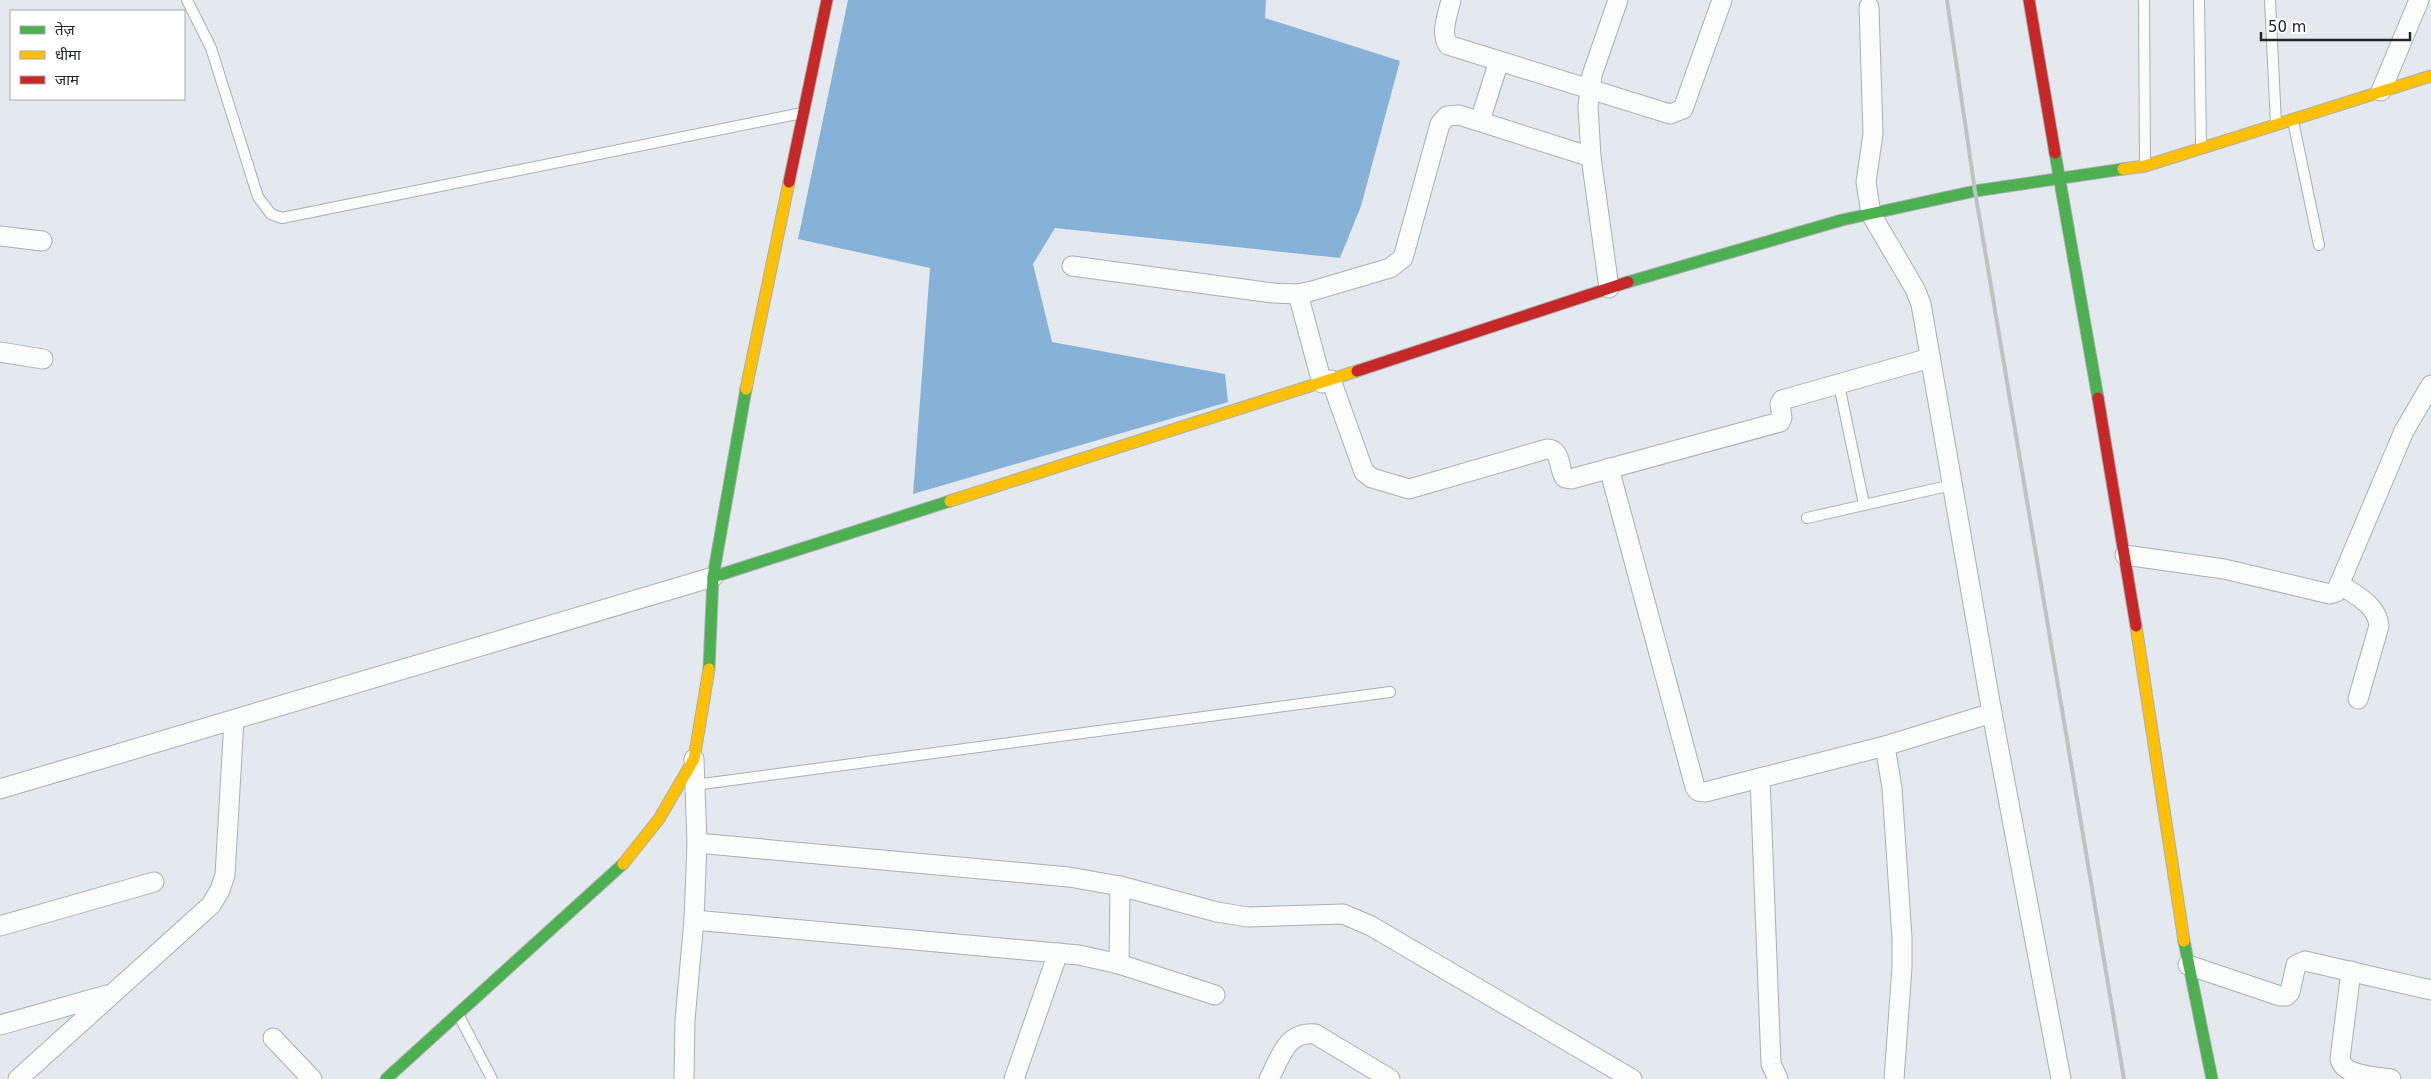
<svg xmlns="http://www.w3.org/2000/svg" width="2431" height="1079" font-family="'DejaVu Sans','Noto Sans Devanagari',sans-serif">
  <style>
    .water { fill: #86b2d8 }
    .lines { fill: none; stroke-linecap: round; stroke-linejoin: round }
    .lane-casing { stroke: #aaafb2; stroke-width: 12 }
    .street-casing { stroke: #aaafb2; stroke-width: 21 }
    .fast-casing { stroke: #aaafb2; stroke-width: 13 }
    .slow-casing { stroke: #aaafb2; stroke-width: 13 }
    .jam-casing { stroke: #aaafb2; stroke-width: 13 }
    .lane { stroke: #fbfcfc; stroke-width: 10 }
    .street { stroke: #fbfcfc; stroke-width: 19 }
    .fast { stroke: #4caf50; stroke-width: 11 }
    .slow { stroke: #ffc107; stroke-width: 11 }
    .jam { stroke: #c62828; stroke-width: 11 }
    .rail { stroke: #bfc1c3; stroke-width: 4 }
  </style>
  <rect width="100%" height="100%" fill="#e3e9ee"/>
  <!-- water -->
  <polygon class="water" points="848,0 1266,0 1265,18 1400,61 1361,206 1340,258 1055,228 1033,264 1052,342 1225,374 1228,402 913,494 930,268 798,239"/>
  <g class="lines">
    <defs>
      <g id="lane">
        <polyline points="187,0 211,48 258,197 271,214 282,218 802,113"/>
        <polyline points="2144,0 2145,165"/>
        <polyline points="2199,0 2201,146"/>
        <polyline points="2270,0 2276,124"/>
        <polyline points="2293,121 2319,245"/>
        <polyline points="1839,385 1864,504"/>
        <polyline points="1807,518 1952,485"/>
        <polyline points="695,785 1390,692"/>
        <polyline points="458,1014 492,1079"/>
      </g>
      <g id="street">
        <path d="M1451,0C1448,14 1440,32 1448,45L1670,114L1683,109L1722,0"/>
        <polyline points="1869,7 1873,134 1866,182 1871,214 1915,289 1921,304 1992,713"/>
        <polyline points="2381,91 2419,0"/>
        <polyline points="1480,121 1499,61"/>
        <polyline points="0,236 42,241"/>
        <polyline points="1072,266 1273,293 1298,294 1312,291 1390,268 1403,258 1440,124 1447,116 1459,115 1591,157"/>
        <polyline points="1609,288 1591,157 1588,106 1592,75 1618,0"/>
        <polyline points="1298,294 1322,383"/>
        <polyline points="0,352 43,359"/>
        <path d="M1331,380L1364,472L1372,478L1409,489L1547,449C1562,449 1558,469 1565,478L1571,479L1780,422L1782,418L1780,404L1782,400L1930,358"/>
        <polyline points="1609,468 1695,787 1698,791 1705,792 1760,778"/>
        <polyline points="2125,555 2224,569 2330,594 2336,592 2404,431 2431,385"/>
        <path d="M2341,585C2357,596 2377,605 2379,626L2358,699"/>
        <polyline points="1885,746 1892,788 1902,938 1902,967 1894,1079"/>
        <polyline points="0,789 713,577"/>
        <polyline points="697,843 1069,877 1120,886 1217,912 1248,917 1343,914 1371,926 1632,1079"/>
        <polyline points="694,920 1079,955 1119,964 1215,995"/>
        <polyline points="0,926 154,882"/>
        <polyline points="1119,964 1120,886"/>
        <polyline points="2188,965 2280,996 2286,996 2290,992 2296,965 2305,961 2431,990"/>
        <path d="M2351,971L2340,1059C2344,1077 2376,1076 2391,1079"/>
        <polyline points="0,1025 107,995"/>
        <polyline points="273,1038 312,1079"/>
        <polyline points="18,1079 211,905 220,890 225,875 234,720"/>
        <polyline points="684,1079 685,1020 694,920 697,843 694,759"/>
        <polyline points="1014,1079 1058,953"/>
        <path d="M1269,1079C1281,1057 1286,1031 1315,1034L1390,1079"/>
        <polyline points="1778,1079 1771,1064 1760,778 1885,746 1992,713 2061,1079"/>
      </g>
      <g id="fast">
        <polyline points="2055,153 2098,398"/>
        <polyline points="1628,282 1842,220 1975,191 2123,169"/>
        <polyline points="713,577 950,501"/>
        <polyline points="709,669 713,577 746,389"/>
        <polyline points="2184,941 2212,1079"/>
        <polyline points="386,1079 623,864"/>
      </g>
      <g id="slow">
        <polyline points="2123,169 2145,166 2431,76"/>
        <polyline points="746,389 789,182"/>
        <polyline points="950,501 1357,371"/>
        <polyline points="2136,626 2184,941"/>
        <polyline points="623,864 659,819 694,759 709,669"/>
      </g>
      <g id="jam">
        <polyline points="2029,0 2055,153"/>
        <polyline points="789,182 827,0"/>
        <polyline points="1357,371 1628,282"/>
        <polyline points="2098,398 2136,626"/>
      </g>
    </defs>
    <!-- lane casing -->
    <use href="#lane" class="lane-casing"/>
    <!-- street casing -->
    <use href="#street" class="street-casing"/>
    <!-- fast casing -->
    <use href="#fast" class="fast-casing"/>
    <!-- slow casing -->
    <use href="#slow" class="slow-casing"/>
    <!-- jam casing -->
    <use href="#jam" class="jam-casing"/>
    <!-- lane -->
    <use href="#lane" class="lane"/>
    <!-- street -->
    <use href="#street" class="street"/>
    <!-- fast -->
    <use href="#fast" class="fast"/>
    <!-- slow -->
    <use href="#slow" class="slow"/>
    <!-- jam -->
    <use href="#jam" class="jam"/>
    <!-- rail -->
    <polyline class="rail" points="1947,0 1975,191 2124,1079"/>
  </g>
  <!-- legend -->
  <rect x="10" y="10" width="175" height="90" fill="#ffffff" stroke="#a7a8aa"/>
  <rect x="20" y="26" width="25" height="8" fill="#4caf50" stroke="#a7a8aa"/>
  <text x="55" y="35" font-size="15" fill="#23262a">तेज़</text>
  <rect x="20" y="51" width="25" height="8" fill="#ffc107" stroke="#a7a8aa"/>
  <text x="55" y="60" font-size="15" fill="#23262a">धीमा</text>
  <rect x="20" y="76" width="25" height="8" fill="#c62828" stroke="#a7a8aa"/>
  <text x="55" y="85" font-size="15" fill="#23262a">जाम</text>
  <!-- scale -->
  <path d="M2261 32v8h149v-8" fill="none" stroke="#23262a" stroke-width="2.5"/>
  <text x="2268" y="32" font-size="15" fill="#23262a" stroke="#ffffff" stroke-width="4" paint-order="stroke">50 m</text>
</svg>
